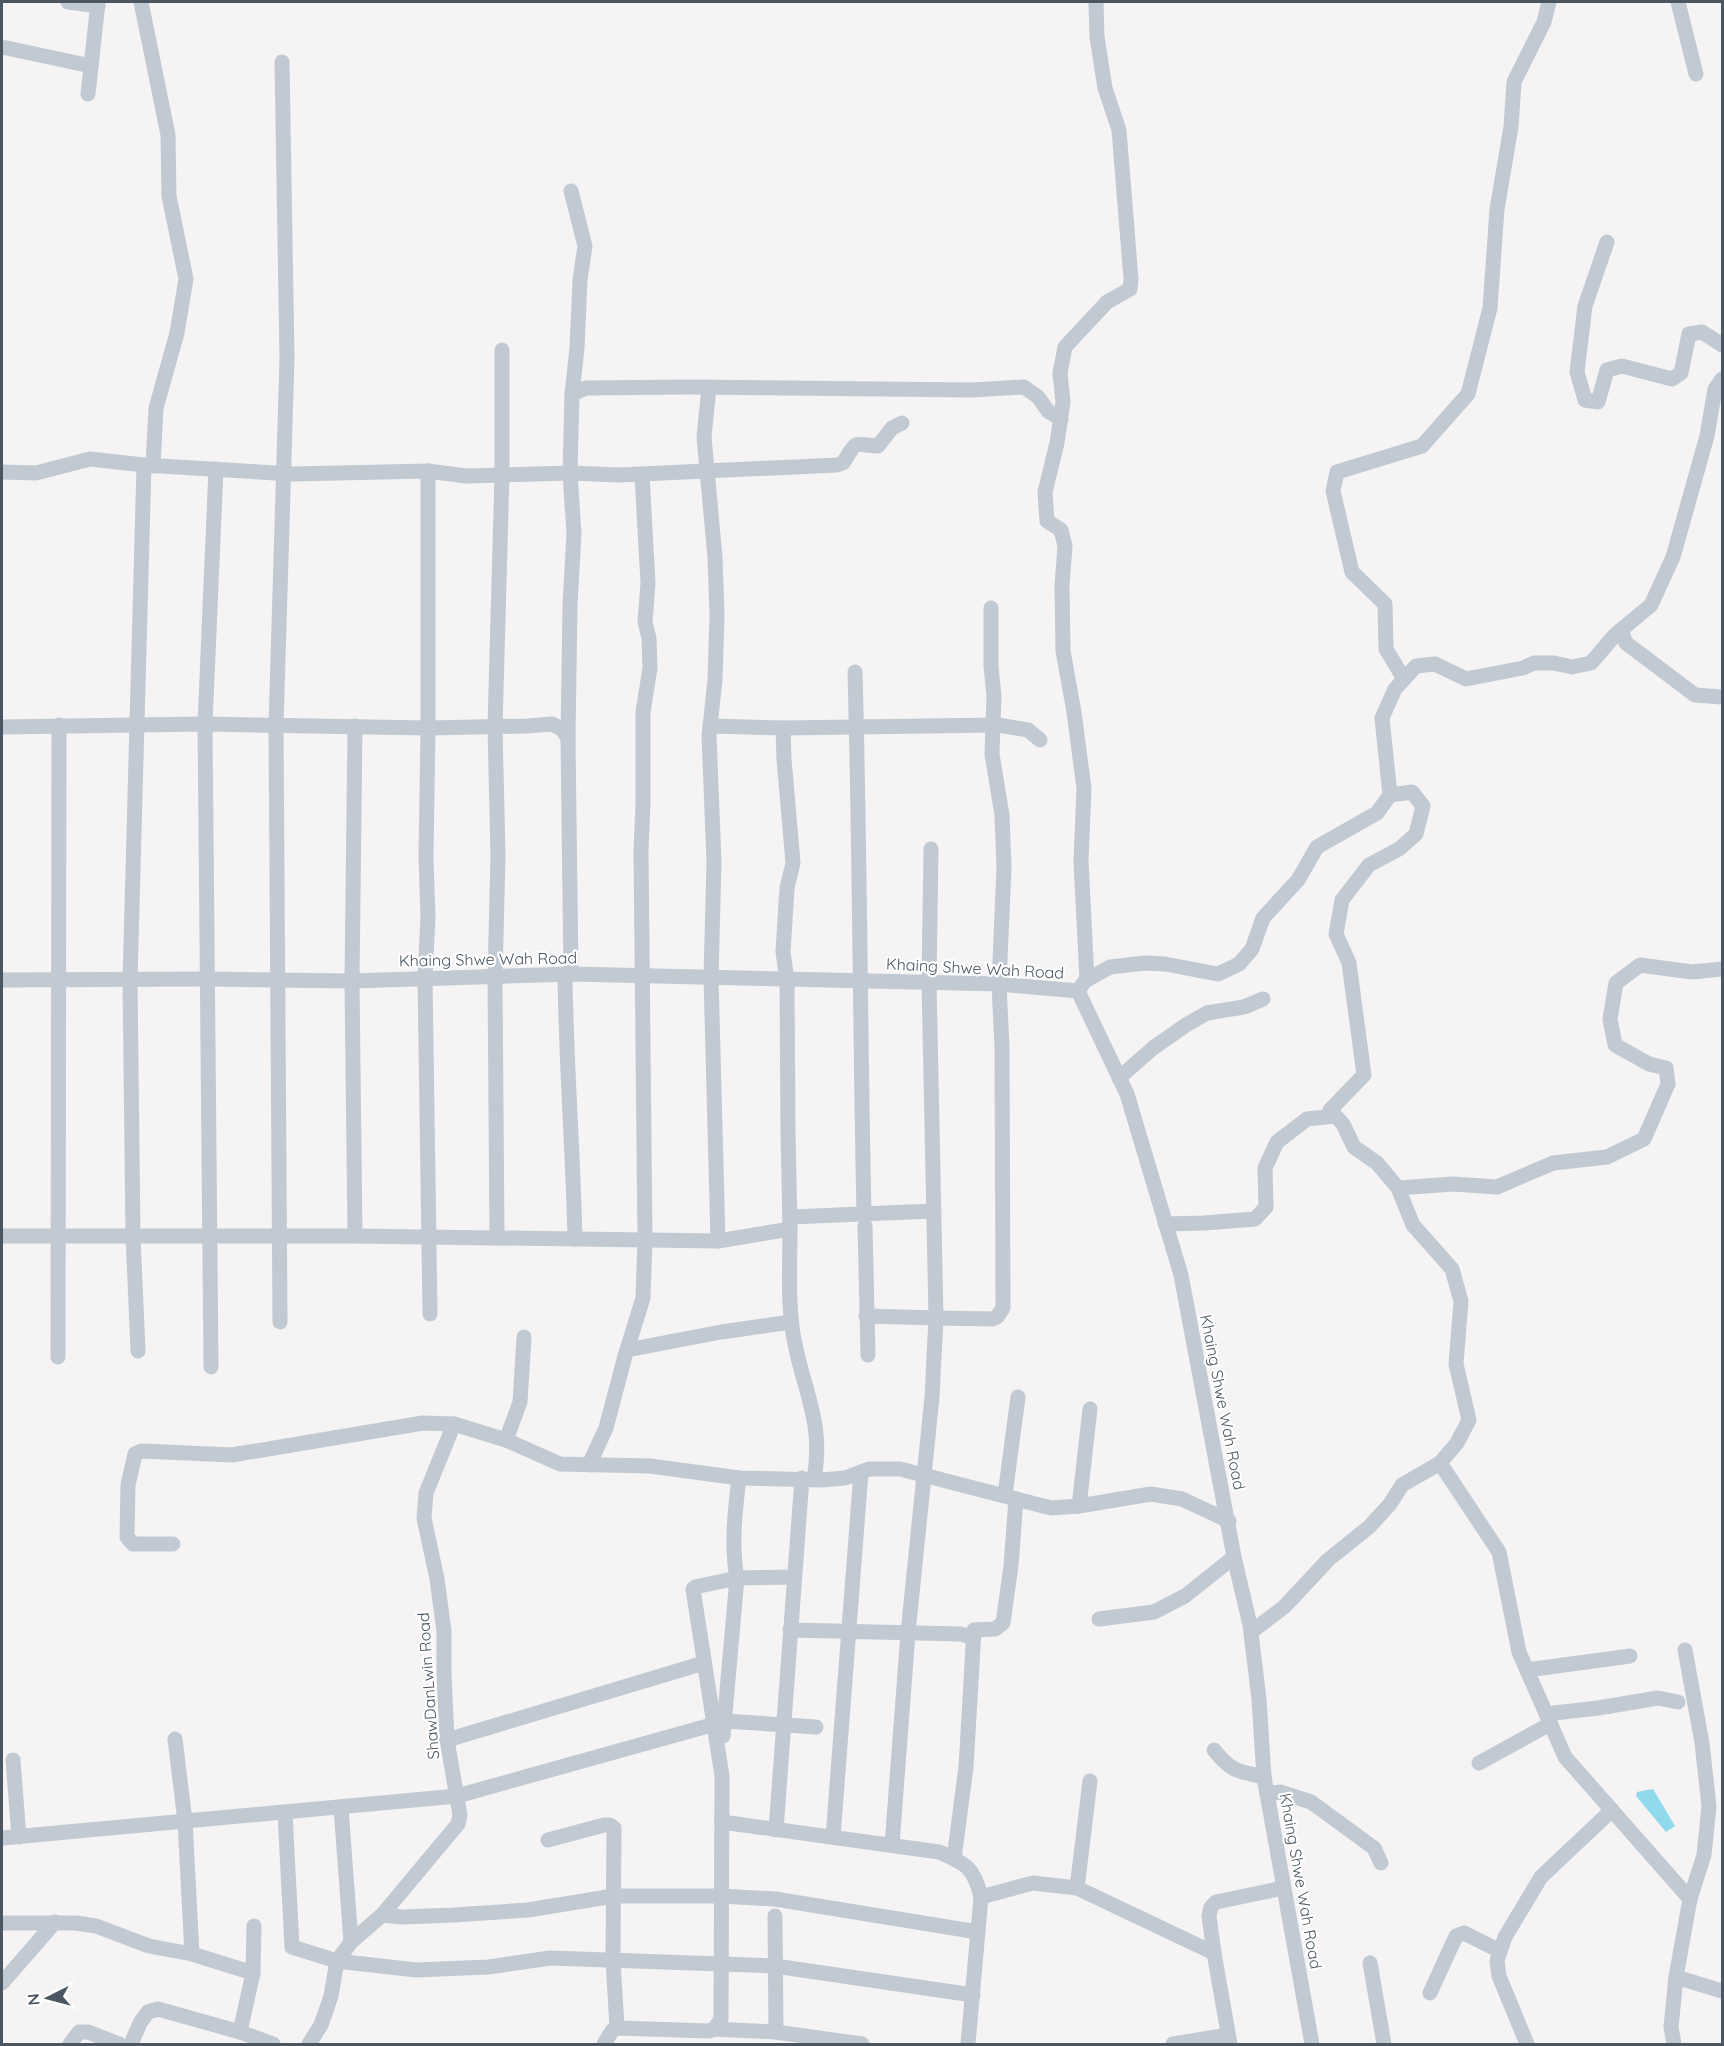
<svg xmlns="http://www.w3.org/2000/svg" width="1724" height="2046" font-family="Quicksand,sans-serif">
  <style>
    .water { fill: #90daee }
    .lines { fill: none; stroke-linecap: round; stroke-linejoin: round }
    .minor { stroke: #c1cad2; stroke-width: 15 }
    .labels { text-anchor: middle; stroke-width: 4.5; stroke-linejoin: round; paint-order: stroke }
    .street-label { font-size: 16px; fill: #4a5661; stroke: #fff }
  </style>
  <rect width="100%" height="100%" fill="#f5f3f3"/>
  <!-- water -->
  <polygon class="water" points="1653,1789 1675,1826 1666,1832 1636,1796 1637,1792"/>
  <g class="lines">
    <!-- minor -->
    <g class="minor">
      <polyline points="68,2 98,6"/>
      <polyline points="141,2 168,135 169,196 186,279 177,333 156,408 153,466"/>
      <polyline points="1678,2 1696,74"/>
      <polyline points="2,47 91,66"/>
      <polyline points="88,94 98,2"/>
      <polyline points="1607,242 1585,306 1577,372 1585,400 1598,402 1607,370 1622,366 1672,379 1681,373 1689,334 1702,332 1722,345"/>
      <polyline points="709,387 704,437 715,557 717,615 715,680 709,736 714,862 711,977 718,1241"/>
      <polyline points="572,394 586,388 691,387 972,390 1024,387 1038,397 1048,411 1061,419"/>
      <path d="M428,471L466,476L570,473L620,475L837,465L843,463C858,440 850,444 878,446L892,428L902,423"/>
      <polyline points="2,472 36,473 90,459 144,465 292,474 428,471 428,728 527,726 552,724 562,729 568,738"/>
      <polyline points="1621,630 1626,643 1695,695 1722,697"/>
      <path d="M855,672C860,852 860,1033 864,1213"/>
      <polyline points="1404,679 1386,649 1385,604 1352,572 1333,491 1337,472 1422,446 1468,394 1490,308 1497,209 1511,127 1514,82 1544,22 1549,2"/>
      <polyline points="710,726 783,728 998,725 1028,730 1040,740"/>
      <polyline points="2,727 205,724 428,728 426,858 428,917 425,977 430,1314"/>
      <polyline points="571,974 568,738 570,605 574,534 570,473 572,394 577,348 580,280 585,246 571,191"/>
      <path d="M565,975C566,1063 573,1150 575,1239"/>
      <polyline points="2,980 209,979 352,981 571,974 999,984 1078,991 1127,1094 1181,1275 1234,1557 1250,1625 1259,1699 1264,1777 1312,2044"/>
      <polyline points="1087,980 1081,861 1084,788 1074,712 1063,651 1062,586 1065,546 1061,530 1047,521 1045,492 1057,443 1063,402 1060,373 1065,347 1107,302 1130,289 1131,279 1119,130 1105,88 1097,37 1096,2"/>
      <polyline points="1078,991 1085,981 1110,967 1145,963 1165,964 1218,974 1239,964 1252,949 1263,918 1298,880 1317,847 1377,813 1390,795 1382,718 1395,689 1416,666 1435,664 1466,679 1523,668 1534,663 1554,663 1572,667 1591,663 1615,635 1651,605 1673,557 1707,436 1715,389 1722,379"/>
      <polyline points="1119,1078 1153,1048 1186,1025 1207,1013 1244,1007 1263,999"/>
      <polyline points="1398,1188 1453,1184 1497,1187 1553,1163 1607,1157 1644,1139 1668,1084 1666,1068 1649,1064 1615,1045 1610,1019 1616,983 1640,965 1692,972 1722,969"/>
      <polyline points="791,1217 933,1211"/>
      <polyline points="1165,1224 1204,1223 1255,1219 1266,1207 1265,1168 1277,1142 1307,1119 1335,1116"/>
      <polyline points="865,1226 868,1355"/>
      <path d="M790,1229C790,1267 787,1307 795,1344C805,1394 824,1425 814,1479"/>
      <polyline points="2,1236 355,1236 718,1241 790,1229 788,1132 787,980 783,952 787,888 793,863 784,759 783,728"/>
      <polyline points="355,1236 352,981 355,726"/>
      <polyline points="497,1238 495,978 498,856 495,727 502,474 502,350"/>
      <polyline points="866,1316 936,1318 929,982 931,849"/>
      <polyline points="280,1322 276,726 287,358 282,62"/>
      <polyline points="627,1350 721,1332 791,1322"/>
      <polyline points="138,1351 133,1236 130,980 144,465"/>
      <polyline points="58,1357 59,725"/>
      <polyline points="211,1367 205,724 216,469"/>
      <polyline points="506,1440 520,1402 524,1337"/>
      <polyline points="1440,1463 1499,1552 1519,1652 1565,1757 1690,1899"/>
      <polyline points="589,1465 606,1428 625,1356 643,1298 645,1240 641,851 643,803 643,712 650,668 649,638 645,622 648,583 642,475"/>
      <polyline points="1005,1495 1018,1397"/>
      <polyline points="1079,1506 1090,1409"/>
      <polyline points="173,1544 133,1544 127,1537 128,1485 135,1454 142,1451 232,1455 423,1423 454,1424 506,1440 560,1464 650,1466 739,1478 822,1480 845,1478 869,1469 900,1469 1051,1508 1079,1506 1151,1494 1182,1499 1229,1521"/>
      <polyline points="1099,1619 1154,1612 1185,1596 1234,1557"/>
      <polyline points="790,1630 961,1634 973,1638"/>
      <polyline points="1251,1632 1284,1607 1328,1560 1369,1527 1390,1504 1402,1485 1440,1463 1457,1443 1469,1420 1456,1364 1461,1301 1452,1269 1413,1225 1398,1188 1377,1163 1354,1147 1343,1124 1330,1110 1364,1075 1349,963 1336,934 1342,900 1369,865 1399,849 1416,834 1423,806 1412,792 1390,795"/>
      <polyline points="1527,1670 1630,1656"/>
      <polyline points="1546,1714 1598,1708 1658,1698 1678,1702"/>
      <polyline points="724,1721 816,1727"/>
      <path d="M723,1736L737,1578C731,1546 735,1510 739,1478"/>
      <polyline points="175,1739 185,1821 192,1954"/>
      <polyline points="447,1740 704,1663"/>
      <path d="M1214,1750C1232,1772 1237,1771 1264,1777"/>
      <polyline points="13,1760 19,1837"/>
      <polyline points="1479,1763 1550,1724"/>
      <polyline points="1267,1794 1280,1792 1311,1802 1374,1848 1381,1863"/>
      <polyline points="341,1808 351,1942"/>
      <polyline points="285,1813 292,1947 337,1961 416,1970 488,1967 550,1958 775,1966 973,1995"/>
      <path d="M722,1822L939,1852C966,1864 974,1867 981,1897L968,2044"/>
      <polyline points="776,1830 802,1478"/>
      <polyline points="833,1837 861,1472"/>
      <polyline points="2,1838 457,1796 715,1724"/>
      <polyline points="548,1840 604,1825 610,1825 614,1828 613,1960 617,2028"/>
      <polyline points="892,1845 908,1633 932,1397 936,1318 992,1319 997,1317 1003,1308 1002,1047 999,984 1004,867 1002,815 992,754 994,696 991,666 991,608"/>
      <polyline points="954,1859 966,1767 974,1630 995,1629 1003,1623 1011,1566 1016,1499"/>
      <polyline points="1077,1888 1090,1781"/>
      <polyline points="981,1897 1033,1883 1077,1888 1214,1953"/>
      <polyline points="382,1915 403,1917 454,1915 528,1910 614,1896 721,1896 775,1899 978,1932"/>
      <polyline points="775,1916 776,2032"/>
      <polyline points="2,1923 76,1923 96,1926 149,1946 192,1954 253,1973"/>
      <polyline points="254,1926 253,1973 240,2032 273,2044"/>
      <polyline points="1370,1963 1384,2044"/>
      <polyline points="1676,1977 1722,1991"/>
      <polyline points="2,1983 55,1922"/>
      <polyline points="1430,1993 1456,1936 1464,1933 1500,1951"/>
      <polyline points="714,2029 776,2032 862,2044"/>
      <polyline points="70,2044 79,2032 88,2032 119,2044"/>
      <polyline points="131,2044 140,2023 148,2012 158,2009 240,2032"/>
      <polyline points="309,2044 321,2025 331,1996 337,1961 351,1942 382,1915 458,1824 460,1815 447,1740 444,1674 444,1631 437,1579 424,1518 426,1493 454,1424"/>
      <polyline points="604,2044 612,2031 617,2028 709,2031 714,2029 721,2019 722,1776 693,1589 695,1587 737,1578 794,1577"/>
      <polyline points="1173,2044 1228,2035"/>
      <polyline points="1230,2044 1214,1953 1209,1916 1211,1907 1216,1902 1283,1888"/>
      <polyline points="1527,2044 1499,1976 1497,1961 1505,1937 1541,1877 1612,1810"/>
      <polyline points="1674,2044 1671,2027 1676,1977 1690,1899 1704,1855 1709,1806 1702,1743 1685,1650"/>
    </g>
  </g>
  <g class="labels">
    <!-- street labels -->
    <g class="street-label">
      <text transform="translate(488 959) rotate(-1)" y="6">Khaing Shwe Wah Road</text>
      <text transform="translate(975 968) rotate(3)" y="6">Khaing Shwe Wah Road</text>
      <text transform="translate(1223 1402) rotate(79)" y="6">Khaing Shwe Wah Road</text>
      <text transform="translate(428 1686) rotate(-94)" y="6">ShawDanLwin Road</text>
      <text transform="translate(1301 1881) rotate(80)" y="6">Khaing Shwe Wah Road</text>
    </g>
  </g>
  <!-- border -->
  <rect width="1724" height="2046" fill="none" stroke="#4a5661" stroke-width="6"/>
  <!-- north arrow -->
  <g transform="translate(48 1998) rotate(264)" stroke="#ffffff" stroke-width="4.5" paint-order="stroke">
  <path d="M0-4.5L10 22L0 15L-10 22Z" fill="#4a5661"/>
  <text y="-9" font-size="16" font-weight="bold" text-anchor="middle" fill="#4a5661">N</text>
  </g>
</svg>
